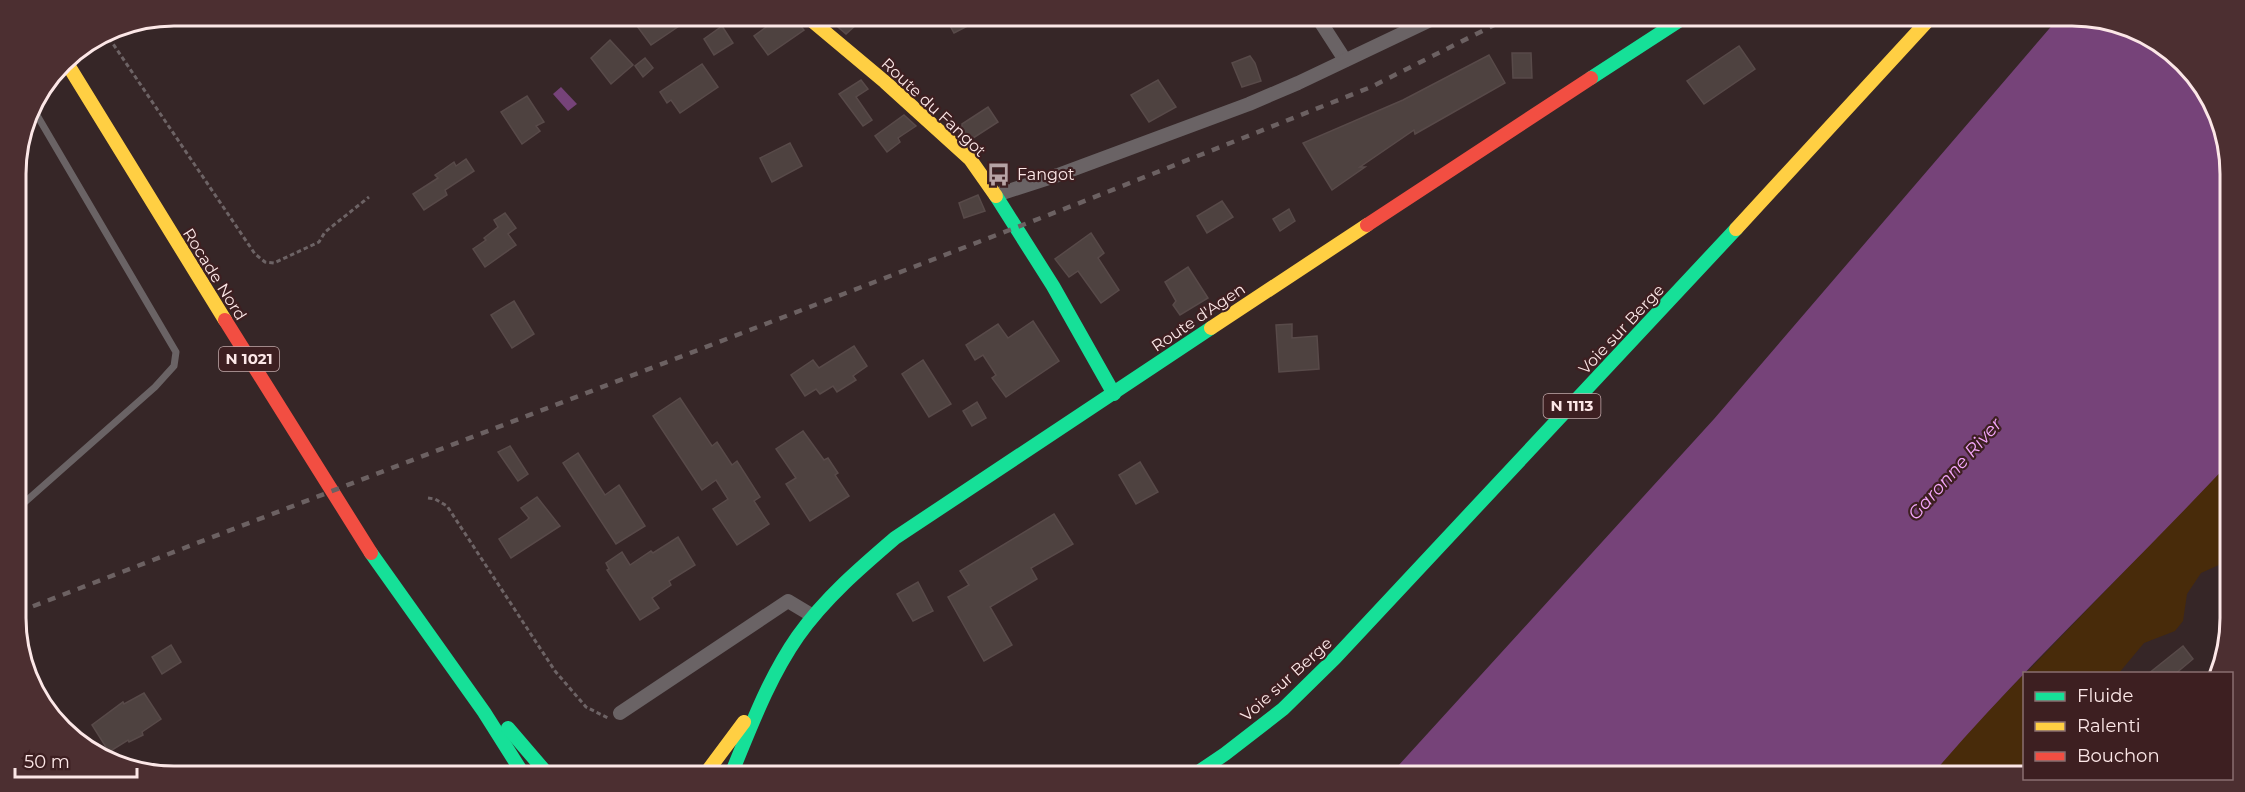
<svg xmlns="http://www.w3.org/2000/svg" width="2245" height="792" font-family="Montserrat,sans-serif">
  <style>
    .green { fill: #482b0a }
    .water { fill: #764379 }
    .building { fill: #4e4240; stroke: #584a49; stroke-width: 1.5 }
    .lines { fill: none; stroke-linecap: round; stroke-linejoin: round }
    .path { stroke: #6d6365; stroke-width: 3; stroke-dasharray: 4.5 3; stroke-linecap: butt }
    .lane { stroke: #6a6365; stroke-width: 7 }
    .street { stroke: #6a6365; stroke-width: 14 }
    .fast { stroke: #16e098; stroke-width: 14 }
    .slow { stroke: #ffcf43; stroke-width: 14 }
    .jam { stroke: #f24e42; stroke-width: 14 }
    .rail { stroke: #6c6162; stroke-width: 4.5; stroke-dasharray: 8 8; stroke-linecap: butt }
    .labels { text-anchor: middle; stroke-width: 4.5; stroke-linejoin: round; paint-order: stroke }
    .shield { fill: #3d1f21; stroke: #c3abac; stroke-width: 1.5 }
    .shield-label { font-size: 15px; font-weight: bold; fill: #fce7e7 }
    .street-label { font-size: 16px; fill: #fce7e7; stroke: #3d1f21 }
    .poi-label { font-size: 16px; fill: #fce7e7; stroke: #3d1f21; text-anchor: start }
    .water-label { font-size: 18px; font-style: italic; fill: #f4a7fb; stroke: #3d1f21 }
    .rim { fill: none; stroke: #fce7e7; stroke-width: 3 }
  </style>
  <rect width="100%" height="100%" fill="#362627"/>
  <!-- green -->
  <g class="green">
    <polygon points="2230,462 2230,560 2201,573 2187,594 2183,621 2175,631 2144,643 2119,673 2025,674"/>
    <polygon points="2024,674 2024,777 1930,777 1968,732"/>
  </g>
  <!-- water -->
  <g class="water">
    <path d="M2061,15L2122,23L2191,69L2229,153L2230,462C2131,568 2024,667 1930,777H1388L1714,419Z"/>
    <polygon points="561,87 577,104 568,111 553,94"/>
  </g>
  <!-- building -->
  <g class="building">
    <polygon points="644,15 676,15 682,24 651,45 634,22"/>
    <polygon points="824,15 867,15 846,34"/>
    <polygon points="944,15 989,15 954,33"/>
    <polygon points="781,16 786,23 794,18 804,30 768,55 754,36"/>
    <polygon points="722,26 733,43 714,55 704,39"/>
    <polygon points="610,40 633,65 611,84 591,58"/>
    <polygon points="1739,46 1755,69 1704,104 1687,81"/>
    <polygon points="1512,53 1531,53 1532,78 1513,78"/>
    <polygon points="1489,55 1505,83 1415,134 1414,130 1360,167 1365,167 1332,190 1303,143 1403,100"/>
    <polygon points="1250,56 1255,63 1261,81 1242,87 1232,63"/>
    <polygon points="645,58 653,68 643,77 635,66"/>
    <polygon points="702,64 718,87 680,113 671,100 667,103 660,92"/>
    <polygon points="861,80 868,89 856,97 872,120 863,126 839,94"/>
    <polygon points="1158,80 1176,107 1149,122 1131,95"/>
    <polygon points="527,96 544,122 536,126 540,131 522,144 501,112"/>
    <polygon points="988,107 998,122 970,140 956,130 962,126 962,124"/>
    <polygon points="904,115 916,126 898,138 900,142 887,152 875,136"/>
    <polygon points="790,143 802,166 772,182 760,158"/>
    <polygon points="466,159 474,171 445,190 447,195 424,210 413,194 438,178 435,175 444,169 454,162 456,166"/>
    <polygon points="978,195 985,211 964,218 959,203"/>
    <polygon points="1222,201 1233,217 1207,233 1197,216"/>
    <polygon points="1289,209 1295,221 1280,231 1273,219"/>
    <polygon points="505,213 516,228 508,234 516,245 485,267 473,249 486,240 484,238 498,227 494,220"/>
    <polygon points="1091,233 1104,253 1098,258 1119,290 1101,303 1078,271 1069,277 1055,259"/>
    <polygon points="1188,267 1208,298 1180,315 1173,305 1176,301 1165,282"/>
    <polygon points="514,301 534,334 512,348 491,315"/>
    <polygon points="1033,321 1059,361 1006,397 992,378 996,375 983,355 975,360 966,345 998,324 1008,338"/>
    <polygon points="1292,324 1292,338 1317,336 1319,369 1279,372 1276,325"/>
    <polygon points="854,346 867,366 853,376 856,380 837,392 833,386 820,394 816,389 805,396 791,375 813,360 819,368"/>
    <polygon points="923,360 951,404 929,417 902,374"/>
    <polygon points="680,398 712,446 717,442 732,465 737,461 760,497 754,501 769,524 737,545 713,509 728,499 716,480 702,490 653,416"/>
    <polygon points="977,402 986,418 972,426 963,411"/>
    <polygon points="803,431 824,460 828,458 838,473 835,475 849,496 810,521 786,484 796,478 776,449"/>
    <polygon points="510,446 528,474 518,481 498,452"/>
    <polygon points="578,453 605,495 619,485 645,526 616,544 563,463"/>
    <polygon points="1140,462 1158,492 1136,504 1119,475"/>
    <polygon points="537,497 560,526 511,558 499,539 527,520 529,518 521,508"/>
    <polygon points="1054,514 1073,544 1031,568 1037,579 990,607 1012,645 984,661 948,597 969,585 960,571"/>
    <polygon points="678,537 695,565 669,581 671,585 652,598 659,608 640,620 607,570 609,569 606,563 622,552 630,565 651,551 653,553"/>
    <polygon points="918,582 933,611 913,621 897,594"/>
    <polygon points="171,645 181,662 162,674 152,657"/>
    <polygon points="2183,646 2193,659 2175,674 2148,674"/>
    <polygon points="144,693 161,719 142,732 143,735 129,742 128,740 109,752 92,725 123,702 124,704"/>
  </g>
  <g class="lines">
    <!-- path -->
    <g class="path">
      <polyline points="105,32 255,254 265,262 274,263 319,242 325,232 369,197"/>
      <polyline points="428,498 435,499 447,506 555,671 586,707 608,718"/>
    </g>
    <!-- lane -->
    <polyline class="lane" points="17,509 155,387 174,366 176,352 31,105"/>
    <!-- street -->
    <g class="street">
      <polyline points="1316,15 1345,60"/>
      <polyline points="996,195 1058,175 1249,104 1298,83 1441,15"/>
      <polyline points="620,713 788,601 813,616"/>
    </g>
    <!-- fast -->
    <g class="fast">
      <polyline points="1591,78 1688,15"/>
      <polyline points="996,196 1053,286 1114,394"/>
      <polyline points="371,553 484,712 525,777"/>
      <polyline points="508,728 550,777"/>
      <path d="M730,777C750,729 768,679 798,636C825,598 860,568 895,538L1211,328"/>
      <polyline points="1191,777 1225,754 1283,709 1335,658 1736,229"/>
    </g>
    <!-- slow -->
    <g class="slow">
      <polyline points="805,15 885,82 970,159 996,196"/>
      <polyline points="65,60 225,320"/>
      <polyline points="1736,229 1933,15"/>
      <polyline points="1211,328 1367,225"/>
      <polyline points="703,777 744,722"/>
    </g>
    <!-- jam -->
    <g class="jam">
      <polyline points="1367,225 1591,78"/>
      <polyline points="225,320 371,553"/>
    </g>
    <!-- rail -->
    <polyline class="rail" points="18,612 1077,204 1371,87 1514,15"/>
  </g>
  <!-- icons -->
  <defs>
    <symbol id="bus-bare" viewBox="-9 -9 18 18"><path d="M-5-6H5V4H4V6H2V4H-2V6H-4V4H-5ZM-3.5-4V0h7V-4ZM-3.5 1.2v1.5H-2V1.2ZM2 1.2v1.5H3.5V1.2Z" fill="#b7a3a4" stroke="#3d1f21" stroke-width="2.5" paint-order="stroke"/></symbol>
  </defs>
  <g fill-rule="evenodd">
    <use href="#bus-bare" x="982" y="158" width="33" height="33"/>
  </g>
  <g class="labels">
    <!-- shield labels -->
    <g class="shield">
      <rect x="219" y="347" width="60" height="24" rx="4.5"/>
      <rect x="1543.5" y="394" width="57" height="24" rx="4.5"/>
    </g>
    <g class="shield-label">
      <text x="249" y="364">N 1021</text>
      <text x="1572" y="411">N 1113</text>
    </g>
    <!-- street labels -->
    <g class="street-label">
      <text transform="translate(934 107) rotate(43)" y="6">Route du Fangot</text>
      <text transform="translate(215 274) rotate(58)" y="6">Rocade Nord</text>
      <text transform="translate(1198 317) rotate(-34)" y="6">Route d'Agen</text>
      <text transform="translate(1621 329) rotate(-47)" y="6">Voie sur Berge</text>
      <text transform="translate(1286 679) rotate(-42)" y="6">Voie sur Berge</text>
    </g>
    <!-- poi labels -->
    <g class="poi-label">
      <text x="1017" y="180">Fangot</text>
    </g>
    <!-- water labels -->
    <g class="water-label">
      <text transform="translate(1955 469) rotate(-48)" y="6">Garonne River</text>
    </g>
  </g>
  <!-- crop -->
  <path d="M0 0H2245V792H0ZM174 26H2072A148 148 0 0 1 2220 174V618A148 148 0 0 1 2072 766H174A148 148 0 0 1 26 618V174A148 148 0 0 1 174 26Z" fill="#4c2f31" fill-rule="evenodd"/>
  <path class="rim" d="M174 26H2072A148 148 0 0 1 2220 174V618A148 148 0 0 1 2072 766H174A148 148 0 0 1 26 618V174A148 148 0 0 1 174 26Z"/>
  <!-- legend -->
  <rect x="2023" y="672" width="210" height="108" fill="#3d1f21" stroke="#896f70" stroke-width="1.5"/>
  <rect x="2035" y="692" width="30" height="9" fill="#16e098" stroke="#896f70" stroke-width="1.5"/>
  <text x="2077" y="702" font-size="18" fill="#fce7e7">Fluide</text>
  <rect x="2035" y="722" width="30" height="9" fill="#ffcf43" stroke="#896f70" stroke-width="1.5"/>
  <text x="2077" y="732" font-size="18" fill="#fce7e7">Ralenti</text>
  <rect x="2035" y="752" width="30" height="9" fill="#f24e42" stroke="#896f70" stroke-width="1.5"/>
  <text x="2077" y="762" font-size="18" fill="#fce7e7">Bouchon</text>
  <!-- scale -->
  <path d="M15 768v9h122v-9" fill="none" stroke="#fce7e7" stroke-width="3"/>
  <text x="24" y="768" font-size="18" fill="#fce7e7" stroke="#3d1f21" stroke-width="4.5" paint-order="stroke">50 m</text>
</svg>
